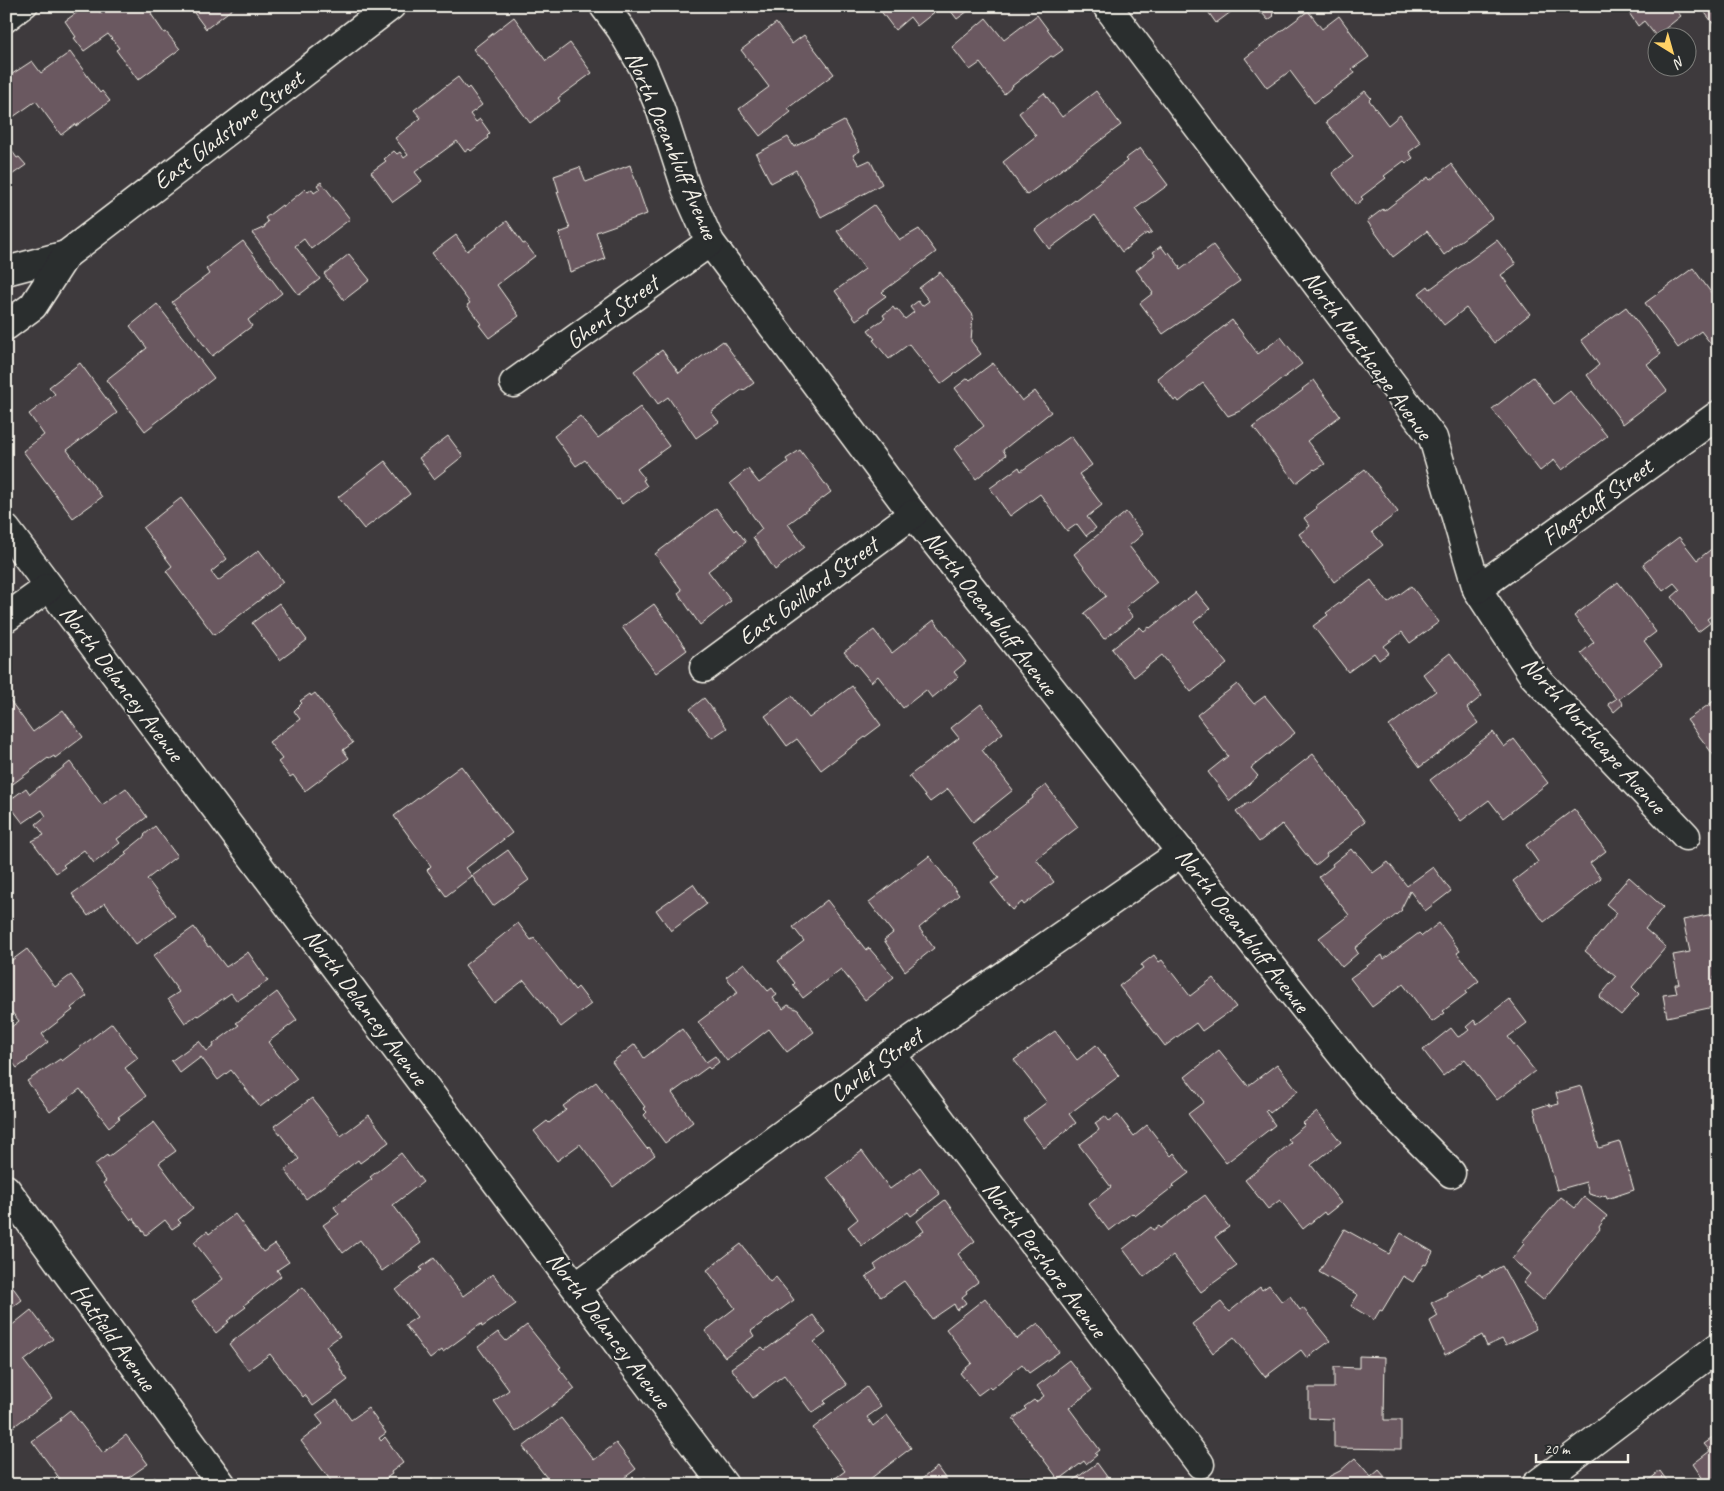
<svg xmlns="http://www.w3.org/2000/svg" width="1724" height="1491" font-family="Caveat,sans-serif">
  <style>
    .building { fill: #6b5960; stroke: #f4f1e8 }
    .lines { fill: none; stroke-linecap: round; stroke-linejoin: round }
    .service-casing { stroke: #f4f1e8; stroke-width: 22 }
    .minor-casing { stroke: #f4f1e8; stroke-width: 31 }
    .tertiary-casing { stroke: #f4f1e8; stroke-width: 31 }
    .service { stroke: #2a2d2e; stroke-width: 19 }
    .minor { stroke: #2a2d2e; stroke-width: 28 }
    .tertiary { stroke: #2a2d2e; stroke-width: 28 }
    .labels { text-anchor: middle; stroke-width: 4.5; stroke-linejoin: round; paint-order: stroke }
    .street-label { font-size: 24px; fill: #f4f1e8; stroke: #2a2d2e }
  </style>
  <rect width="100%" height="100%" fill="#3e3a3d"/>
  <filter id="ink" filterUnits="userSpaceOnUse"><feTurbulence type="fractalNoise" baseFrequency=".02" numOctaves="2"/><feDisplacementMap in="SourceGraphic" scale="10" xChannelSelector="R" yChannelSelector="G"/><feConvolveMatrix kernelMatrix="1 2 1 2 8 2 1 2 1" color-interpolation-filters="sRGB"/></filter>
  <g filter="url(#ink)">
    <!-- building -->
    <g class="building">
      <polygon points="86,6 95,6 101,14 111,6 161,6 151,14 164,33 166,32 180,49 138,80 116,50 119,48 108,34 84,51 74,38 76,37 65,21"/>
      <polygon points="189,6 236,6 206,29"/>
      <polygon points="877,6 942,6 917,26 910,17 895,30"/>
      <polygon points="947,6 975,6 957,19"/>
      <polygon points="1204,6 1239,6 1216,23"/>
      <polygon points="1254,6 1282,6 1272,14 1274,16 1268,20 1262,13 1260,14"/>
      <polygon points="1632,6 1673,6 1681,16 1656,36 1644,21 1638,26 1627,10"/>
      <polygon points="1700,6 1718,6 1718,25 1715,26"/>
      <polygon points="1308,11 1322,29 1339,16 1369,57 1352,69 1355,73 1314,103 1290,71 1267,88 1245,58"/>
      <polygon points="1037,15 1063,50 1053,57 1051,56 1012,86 1012,87 1004,94 980,63 970,70 952,47 986,18 1004,40"/>
      <polygon points="514,17 546,61 570,43 592,73 558,98 560,101 530,123 482,58 481,59 473,49"/>
      <polygon points="776,23 792,44 804,35 834,74 788,108 791,112 760,136 739,109 769,87 741,50"/>
      <polygon points="70,52 100,93 102,91 110,101 76,126 75,124 61,135 36,101 13,117 7,109 9,108 6,104 6,78 32,61 41,73"/>
      <polygon points="458,77 467,89 469,87 482,105 470,114 476,122 480,119 490,133 487,136 488,138 471,151 469,149 465,152 457,141 415,172 422,181 393,202 371,172 386,161 384,159 394,151 397,154 400,152 404,158 408,155 395,138 421,118 414,110"/>
      <polygon points="1096,91 1121,125 1027,195 1003,162 1036,136 1019,113 1044,93 1062,117"/>
      <polygon points="1365,91 1371,98 1369,100 1388,125 1400,115 1421,143 1409,152 1413,158 1406,163 1404,161 1384,176 1386,178 1361,197 1363,199 1356,205 1332,173 1353,157 1326,122"/>
      <polygon points="844,121 860,151 853,155 859,165 870,160 882,184 821,217 796,170 771,183 756,154 788,137 794,147"/>
      <polygon points="6,143 17,158 19,157 26,165 6,179"/>
      <polygon points="1140,148 1168,185 1135,209 1152,232 1148,235 1147,233 1122,252 1095,215 1049,249 1035,230 1127,161 1125,159"/>
      <polygon points="1451,164 1492,218 1452,247 1453,248 1444,255 1427,231 1393,257 1367,221 1383,209 1384,211 1428,177 1430,180"/>
      <polygon points="630,165 647,214 596,232 605,259 570,272 559,233 570,229 557,192 559,192 554,176 580,167 586,182"/>
      <polygon points="321,182 350,219 311,249 304,239 295,246 320,279 299,295 252,233 265,227 264,225 268,222 265,218 282,205 283,207 305,189 308,192 312,189 314,193 320,189 317,185"/>
      <polygon points="874,205 900,240 919,229 936,252 882,292 886,296 868,309 869,311 856,320 835,291 865,269 837,231"/>
      <polygon points="507,221 523,244 525,243 535,256 497,285 519,316 489,338 479,325 481,324 467,305 470,303 432,253 456,235 467,251"/>
      <polygon points="1497,240 1516,264 1501,275 1530,314 1494,343 1466,308 1444,325 1419,293 1428,286 1430,289"/>
      <polygon points="243,241 282,293 248,320 252,326 212,356 172,302 209,274 206,269"/>
      <polygon points="1213,245 1240,281 1163,334 1140,303 1153,293 1136,270 1155,255 1153,252 1161,246 1167,254 1169,252 1180,267 1179,268 1180,270"/>
      <polygon points="349,254 370,280 344,300 324,274"/>
      <polygon points="1693,268 1718,302 1718,353 1701,331 1678,348 1645,303"/>
      <polygon points="940,272 973,315 971,341 981,354 941,384 909,344 889,359 873,340 875,339 868,330 885,318 883,315 893,307 895,310 897,309 905,319 914,312 910,307 918,301 922,306 929,301 919,288"/>
      <polygon points="157,304 214,378 145,431 106,380 147,348 130,326"/>
      <polygon points="1626,307 1661,354 1647,364 1667,391 1623,424 1587,375 1599,365 1581,340"/>
      <polygon points="1232,320 1258,354 1281,337 1302,364 1240,411 1228,416 1203,383 1179,402 1177,399 1174,401 1157,378"/>
      <polygon points="723,341 754,383 744,390 743,389 711,412 719,422 696,438 668,397 658,404 634,371 662,350 679,373"/>
      <polygon points="80,363 117,413 67,450 102,497 73,518 23,451 44,435 29,414 55,394 49,387"/>
      <polygon points="993,363 1022,401 1035,391 1051,412 1003,450 1006,455 976,479 954,449 984,426 955,388 968,378 970,380"/>
      <polygon points="1533,377 1554,404 1570,391 1607,436 1562,470 1554,460 1540,471 1492,409"/>
      <polygon points="1314,380 1340,416 1307,441 1325,464 1315,470 1314,469 1296,483 1253,427 1303,390 1302,389"/>
      <polygon points="640,407 669,446 637,469 645,479 643,480 647,486 622,504 619,499 617,500 585,460 576,466 554,436 580,416 598,438"/>
      <polygon points="448,436 463,456 434,479 419,458"/>
      <polygon points="1071,436 1092,465 1079,474 1102,505 1087,517 1096,528 1086,536 1077,524 1067,531 1040,494 1010,516 990,488 1019,467 1021,471"/>
      <polygon points="800,450 831,492 788,524 805,547 775,570 753,537 762,529 730,483 748,469 759,483 788,462 786,459"/>
      <polygon points="385,461 410,494 364,529 338,497"/>
      <polygon points="1365,469 1398,512 1372,532 1383,545 1334,582 1299,534 1310,526 1304,518 1317,508 1316,506"/>
      <polygon points="181,498 227,559 211,572 218,581 259,550 283,582 214,635 166,571 172,566 143,528"/>
      <polygon points="716,508 734,531 736,529 746,542 708,571 731,601 700,625 678,593 682,590 655,554"/>
      <polygon points="1126,512 1143,534 1129,546 1157,582 1129,604 1126,608 1133,617 1104,639 1084,613 1106,596 1074,554"/>
      <polygon points="1679,537 1697,560 1718,544 1718,611 1707,619 1710,623 1698,632 1672,597 1680,590 1674,583 1663,591 1643,564"/>
      <polygon points="1371,580 1388,603 1411,586 1439,622 1410,643 1402,632 1384,646 1389,653 1379,660 1374,653 1348,672 1313,626 1328,615 1326,613"/>
      <polygon points="1618,582 1656,632 1644,641 1662,665 1619,699 1623,704 1614,712 1608,704 1616,699 1581,653 1594,642 1574,616"/>
      <polygon points="1196,592 1210,609 1194,622 1227,664 1191,692 1162,655 1134,677 1112,649 1140,627 1144,631 1149,627 1150,628"/>
      <polygon points="279,603 307,640 280,660 252,623"/>
      <polygon points="654,604 687,650 656,673 622,627"/>
      <polygon points="934,620 966,662 954,672 958,677 932,698 926,690 903,708 878,676 871,682 856,664 855,665 844,652 874,630 892,653"/>
      <polygon points="1450,653 1482,696 1467,708 1478,723 1420,767 1389,726 1436,691 1423,674"/>
      <polygon points="1237,684 1254,704 1265,696 1295,733 1251,768 1258,776 1230,801 1208,772 1228,756 1197,715 1224,693 1224,694"/>
      <polygon points="852,686 881,725 821,770 797,739 787,746 765,716 792,696 809,718"/>
      <polygon points="315,693 353,743 343,750 349,758 305,791 293,775 290,777 278,762 282,759 269,742 300,719 294,711 302,703 300,701 310,694 311,696"/>
      <polygon points="6,695 33,732 63,710 83,737 55,758 54,756 49,759 48,758 6,789"/>
      <polygon points="704,698 727,728 712,738 690,709"/>
      <polygon points="1718,698 1718,761 1687,720"/>
      <polygon points="981,704 1003,733 982,750 1013,790 973,822 948,789 930,802 909,776 959,738 951,728"/>
      <polygon points="1493,732 1504,747 1514,739 1548,783 1503,818 1489,800 1461,821 1430,780"/>
      <polygon points="1313,754 1365,822 1352,832 1353,834 1326,854 1327,856 1315,866 1282,824 1259,842 1236,812 1249,802 1250,803"/>
      <polygon points="70,762 102,805 126,788 147,817 117,839 120,843 94,863 84,850 63,865 65,867 56,873 32,841 44,835 36,824 46,816 42,810 23,823 7,802 26,788 30,794"/>
      <polygon points="461,766 512,833 466,868 472,876 446,896 427,870 431,866 394,816"/>
      <polygon points="1046,785 1078,827 1036,859 1054,882 1024,905 1022,902 1012,910 991,883 999,878 973,844 1033,798 1032,796"/>
      <polygon points="1574,809 1606,851 1590,863 1601,878 1544,922 1513,881 1538,862 1526,845"/>
      <polygon points="155,826 177,856 147,879 175,916 136,944 105,903 88,916 72,894 127,854 125,852 145,836 144,835"/>
      <polygon points="1351,849 1354,853 1356,852 1373,873 1388,862 1407,886 1433,867 1451,891 1425,911 1410,891 1401,909 1402,910 1355,948 1358,953 1342,967 1319,938 1349,915 1319,877 1333,866 1332,864"/>
      <polygon points="508,850 529,880 493,906 472,876"/>
      <polygon points="929,856 959,895 919,928 934,948 905,971 884,940 893,933 869,902"/>
      <polygon points="1629,877 1663,907 1645,929 1666,947 1632,987 1639,994 1621,1015 1599,997 1616,977 1585,951 1617,913 1606,904"/>
      <polygon points="693,884 707,904 671,931 656,910"/>
      <polygon points="827,900 866,950 869,948 894,977 865,1000 841,969 803,998 793,985 795,983 778,961 804,941 793,927"/>
      <polygon points="1718,913 1718,976 1714,977 1718,1006 1667,1017 1663,995 1677,993 1675,984 1679,984 1673,955 1690,952 1683,920"/>
      <polygon points="518,923 531,940 534,938 575,990 578,987 591,1004 561,1027 524,980 494,1003 465,965"/>
      <polygon points="1439,923 1460,951 1457,953 1479,981 1466,991 1467,993 1443,1011 1445,1013 1432,1022 1403,984 1372,1007 1350,978 1382,955 1384,959 1419,933 1422,936"/>
      <polygon points="194,927 208,947 210,946 226,967 248,952 268,981 237,1001 231,993 198,1016 197,1015 185,1023 168,999 179,992 153,956"/>
      <polygon points="27,949 55,987 71,975 87,996 71,1008 73,1010 42,1034 48,1042 27,1059 28,1060 17,1068 6,1054 6,1031 19,1021 6,1005 6,960 8,963"/>
      <polygon points="1154,955 1159,962 1162,960 1190,996 1213,978 1236,1007 1202,1031 1196,1023 1165,1046 1119,986 1143,968 1141,965"/>
      <polygon points="744,963 768,991 772,988 777,995 773,998 777,1003 778,1002 783,1009 788,1005 798,1010 814,1032 787,1052 769,1029 727,1061 698,1022 738,992 726,977"/>
      <polygon points="277,992 297,1020 268,1042 297,1079 260,1107 231,1070 218,1080 201,1057 180,1073 171,1061 199,1041 207,1051 214,1046 213,1044 239,1025 236,1023"/>
      <polygon points="1509,999 1527,1023 1508,1037 1535,1071 1497,1100 1465,1059 1443,1076 1423,1050 1451,1028 1458,1037 1464,1034 1469,1030 1466,1027 1474,1020 1477,1024"/>
      <polygon points="112,1023 138,1058 125,1068 146,1096 118,1117 120,1118 109,1127 80,1089 50,1112 27,1081 60,1059 62,1061"/>
      <polygon points="682,1029 706,1062 715,1056 719,1062 710,1069 708,1067 672,1093 693,1122 665,1143 644,1115 647,1112 643,1108 645,1107 612,1062 635,1044 644,1058"/>
      <polygon points="1055,1031 1077,1060 1096,1045 1119,1076 1069,1114 1076,1123 1044,1148 1023,1120 1047,1102 1014,1060"/>
      <polygon points="1219,1050 1248,1086 1277,1064 1298,1091 1270,1113 1267,1109 1265,1111 1275,1125 1226,1163 1188,1114 1204,1102 1185,1077"/>
      <polygon points="596,1082 647,1149 649,1147 655,1155 613,1187 580,1144 557,1161 534,1131 547,1121 549,1123 566,1110 563,1106"/>
      <polygon points="1581,1086 1599,1148 1620,1142 1634,1190 1607,1199 1606,1195 1600,1197 1589,1194 1586,1182 1557,1190 1534,1109 1549,1104 1550,1106 1559,1104 1556,1093"/>
      <polygon points="312,1098 341,1136 369,1115 389,1142 360,1163 358,1160 306,1199 285,1170 299,1159 274,1126"/>
      <polygon points="1317,1112 1341,1142 1311,1165 1341,1203 1326,1215 1324,1212 1303,1229 1280,1200 1268,1209 1245,1180 1291,1143 1288,1139 1305,1125 1303,1123"/>
      <polygon points="1118,1115 1134,1136 1147,1125 1171,1156 1174,1153 1189,1173 1173,1185 1174,1186 1135,1216 1132,1213 1109,1231 1089,1204 1111,1187 1079,1145 1099,1130 1095,1123 1105,1116 1109,1121"/>
      <polygon points="154,1122 176,1151 159,1163 193,1208 178,1220 181,1223 172,1229 165,1220 146,1235 133,1218 131,1220 103,1183 106,1181 94,1165 107,1155 108,1157"/>
      <polygon points="862,1151 890,1189 920,1167 940,1194 911,1216 908,1212 862,1246 848,1227 858,1219 827,1177"/>
      <polygon points="401,1153 423,1182 393,1205 421,1243 382,1271 360,1240 343,1253 323,1225 339,1214 334,1207 372,1179 370,1177"/>
      <polygon points="1205,1195 1229,1227 1215,1237 1237,1266 1201,1292 1173,1255 1144,1277 1123,1249 1151,1227 1153,1230 1159,1226 1161,1228"/>
      <polygon points="1561,1197 1575,1208 1584,1197 1607,1216 1599,1227 1600,1229 1543,1300 1523,1283 1530,1274 1512,1259 1524,1244 1522,1242"/>
      <polygon points="945,1200 975,1241 958,1254 978,1282 966,1291 967,1293 962,1297 966,1303 957,1310 954,1304 932,1319 904,1281 881,1297 866,1276 877,1269 874,1265 924,1231 917,1221"/>
      <polygon points="235,1214 263,1252 275,1244 289,1262 277,1270 281,1276 244,1305 246,1307 227,1321 229,1322 216,1333 192,1302 223,1279 194,1242 207,1231 209,1234"/>
      <polygon points="1344,1229 1389,1254 1401,1233 1433,1252 1426,1265 1424,1264 1413,1282 1403,1276 1382,1311 1380,1310 1374,1320 1351,1306 1358,1295 1319,1272"/>
      <polygon points="741,1244 770,1282 776,1277 794,1300 751,1331 754,1336 725,1357 705,1331 735,1308 707,1270"/>
      <polygon points="434,1258 463,1296 493,1274 516,1304 482,1327 481,1324 443,1352 442,1350 430,1359 405,1325 417,1317 396,1290 422,1270 420,1268"/>
      <polygon points="1502,1266 1536,1329 1506,1345 1502,1339 1487,1346 1482,1335 1445,1355 1430,1321 1438,1316 1431,1303 1447,1295 1446,1293 1480,1274 1482,1277"/>
      <polygon points="6,1278 22,1300 6,1312"/>
      <polygon points="1269,1285 1282,1302 1290,1296 1300,1310 1303,1308 1330,1341 1307,1358 1301,1350 1265,1377 1234,1337 1213,1353 1192,1324 1221,1302 1229,1312 1260,1287 1262,1290"/>
      <polygon points="303,1287 340,1336 326,1346 341,1367 340,1369 348,1380 313,1406 305,1395 303,1397 270,1354 248,1370 229,1344"/>
      <polygon points="985,1298 1017,1339 1038,1323 1059,1352 1029,1373 1022,1364 991,1389 989,1387 978,1395 960,1373 972,1363 946,1329"/>
      <polygon points="31,1310 53,1339 24,1361 52,1398 13,1427 6,1419 6,1330"/>
      <polygon points="813,1315 826,1333 814,1342 847,1385 824,1401 826,1403 812,1413 784,1375 753,1398 731,1368 762,1347 765,1350"/>
      <polygon points="527,1325 561,1367 559,1368 575,1389 516,1432 494,1401 509,1390 478,1347 498,1332 506,1341"/>
      <polygon points="1359,1356 1385,1357 1384,1420 1401,1420 1401,1449 1334,1448 1334,1419 1309,1418 1309,1388 1334,1388 1334,1367 1359,1368"/>
      <polygon points="1069,1360 1092,1390 1069,1408 1100,1450 1095,1454 1097,1455 1086,1464 1084,1461 1059,1480 1013,1419 1026,1409 1024,1407 1034,1400 1036,1402 1044,1396 1037,1386 1058,1370 1057,1369"/>
      <polygon points="867,1387 881,1407 867,1417 873,1426 887,1415 911,1448 866,1482 868,1485 826,1485 845,1471 813,1428"/>
      <polygon points="337,1400 351,1420 368,1408 386,1433 379,1438 381,1441 385,1437 403,1463 391,1472 392,1474 377,1485 334,1485 301,1441 323,1424 316,1415"/>
      <polygon points="70,1410 103,1453 126,1435 148,1464 118,1485 60,1485 63,1483 32,1441 61,1420 60,1418"/>
      <polygon points="561,1418 594,1460 616,1443 636,1469 615,1485 601,1485 599,1482 595,1485 539,1485 547,1478 523,1447"/>
      <polygon points="1718,1434 1718,1485 1707,1485 1693,1464 1710,1451 1704,1444"/>
      <polygon points="1355,1458 1371,1477 1379,1470 1392,1485 1320,1485 1330,1476 1340,1471"/>
      <polygon points="1097,1463 1113,1485 1067,1485"/>
      <polygon points="937,1467 950,1485 910,1485 917,1479 919,1481"/>
      <polygon points="1660,1471 1670,1485 1643,1485"/>
      <polygon points="155,1477 160,1485 144,1485"/>
      <polygon points="645,1477 651,1485 635,1485"/>
      <polygon points="433,1478 438,1485 423,1485"/>
      <polygon points="1155,1479 1160,1485 1147,1485"/>
    </g>
    <g class="lines">
      <defs>
        <polyline id="service" points="6,23 28,6"/>
        <g id="minor">
          <polyline points="604,6 621,29 643,67 660,108 686,188 710,242 913,514 1372,1093 1451,1173"/>
          <polyline points="1107,6 1433,438 1477,589 1533,675 1686,836"/>
          <polyline points="514,383 710,242"/>
          <polyline points="6,529 724,1485"/>
          <polyline points="1477,589 1718,415"/>
          <polyline points="6,618 49,587"/>
          <polyline points="704,668 913,514"/>
          <polyline points="891,1054 1200,1464"/>
          <polyline points="6,1189 222,1485"/>
          <polyline points="577,1286 891,1054 1182,852"/>
        </g>
        <g id="tertiary">
          <polyline points="6,271 66,255"/>
          <polyline points="6,326 33,306 66,255 391,6"/>
          <polyline points="1536,1485 1718,1347"/>
        </g>
      </defs>
      <!-- service casing -->
      <use href="#service" class="service-casing"/>
      <!-- minor casing -->
      <use href="#minor" class="minor-casing"/>
      <!-- tertiary casing -->
      <use href="#tertiary" class="tertiary-casing"/>
      <!-- service -->
      <use href="#service" class="service"/>
      <!-- minor -->
      <use href="#minor" class="minor"/>
      <!-- tertiary -->
      <use href="#tertiary" class="tertiary"/>
    </g>
  </g>
  <g class="labels">
    <!-- street labels -->
    <g class="street-label">
      <text transform="translate(228 130) rotate(-37)" y="8">East Gladstone Street</text>
      <text transform="translate(672 145) rotate(67)" y="8">North Oceanbluff Avenue</text>
      <text transform="translate(612 312) rotate(-36)" y="8">Ghent Street</text>
      <text transform="translate(1368 355) rotate(54)" y="8">North Northcape Avenue</text>
      <text transform="translate(1597 502) rotate(-36)" y="8">Flagstaff Street</text>
      <text transform="translate(808 591) rotate(-36)" y="8">East Gaillard Street</text>
      <text transform="translate(991 613) rotate(52)" y="8">North Oceanbluff Avenue</text>
      <text transform="translate(122 683) rotate(53)" y="8">North Delancey Avenue</text>
      <text transform="translate(1594 735) rotate(48)" y="8">North Northcape Avenue</text>
      <text transform="translate(1243 930) rotate(52)" y="8">North Oceanbluff Avenue</text>
      <text transform="translate(366 1007) rotate(53)" y="8">North Delancey Avenue</text>
      <text transform="translate(876 1065) rotate(-36)" y="8">Carlet Street</text>
      <text transform="translate(1045 1259) rotate(53)" y="8">North Pershore Avenue</text>
      <text transform="translate(609 1330) rotate(53)" y="8">North Delancey Avenue</text>
      <text transform="translate(114 1337) rotate(54)" y="8">Hatfield Avenue</text>
    </g>
  </g>
  <!-- margin -->
  <rect width="1724" height="1491" fill="none" stroke="#2a2d2e" stroke-width="25"/>
  <rect x="12" y="12" width="1699" height="1466" fill="none" stroke="#f4f1e8" stroke-width="2" filter="url(#ink)"/>
  <!-- north arrow -->
  <g transform="translate(1672 52) rotate(143)"><circle r="24" fill="#2a2d2e" stroke="#7b7b78"/>
  <path d="M0-4L9 19L0 12L-9 19Z" fill="#ffd166"/>
  <text y="-8" font-size="14" font-weight="bold" text-anchor="middle" fill="#f4f1e8">N</text>
  </g>
  <!-- scale -->
  <path d="M1536 1454v8h92v-8" fill="none" stroke="#f4f1e8" stroke-width="2.5"/>
  <text x="1544" y="1454" font-size="15" fill="#f4f1e8" stroke="#2a2d2e" stroke-width="4" paint-order="stroke">20 m</text>
</svg>
